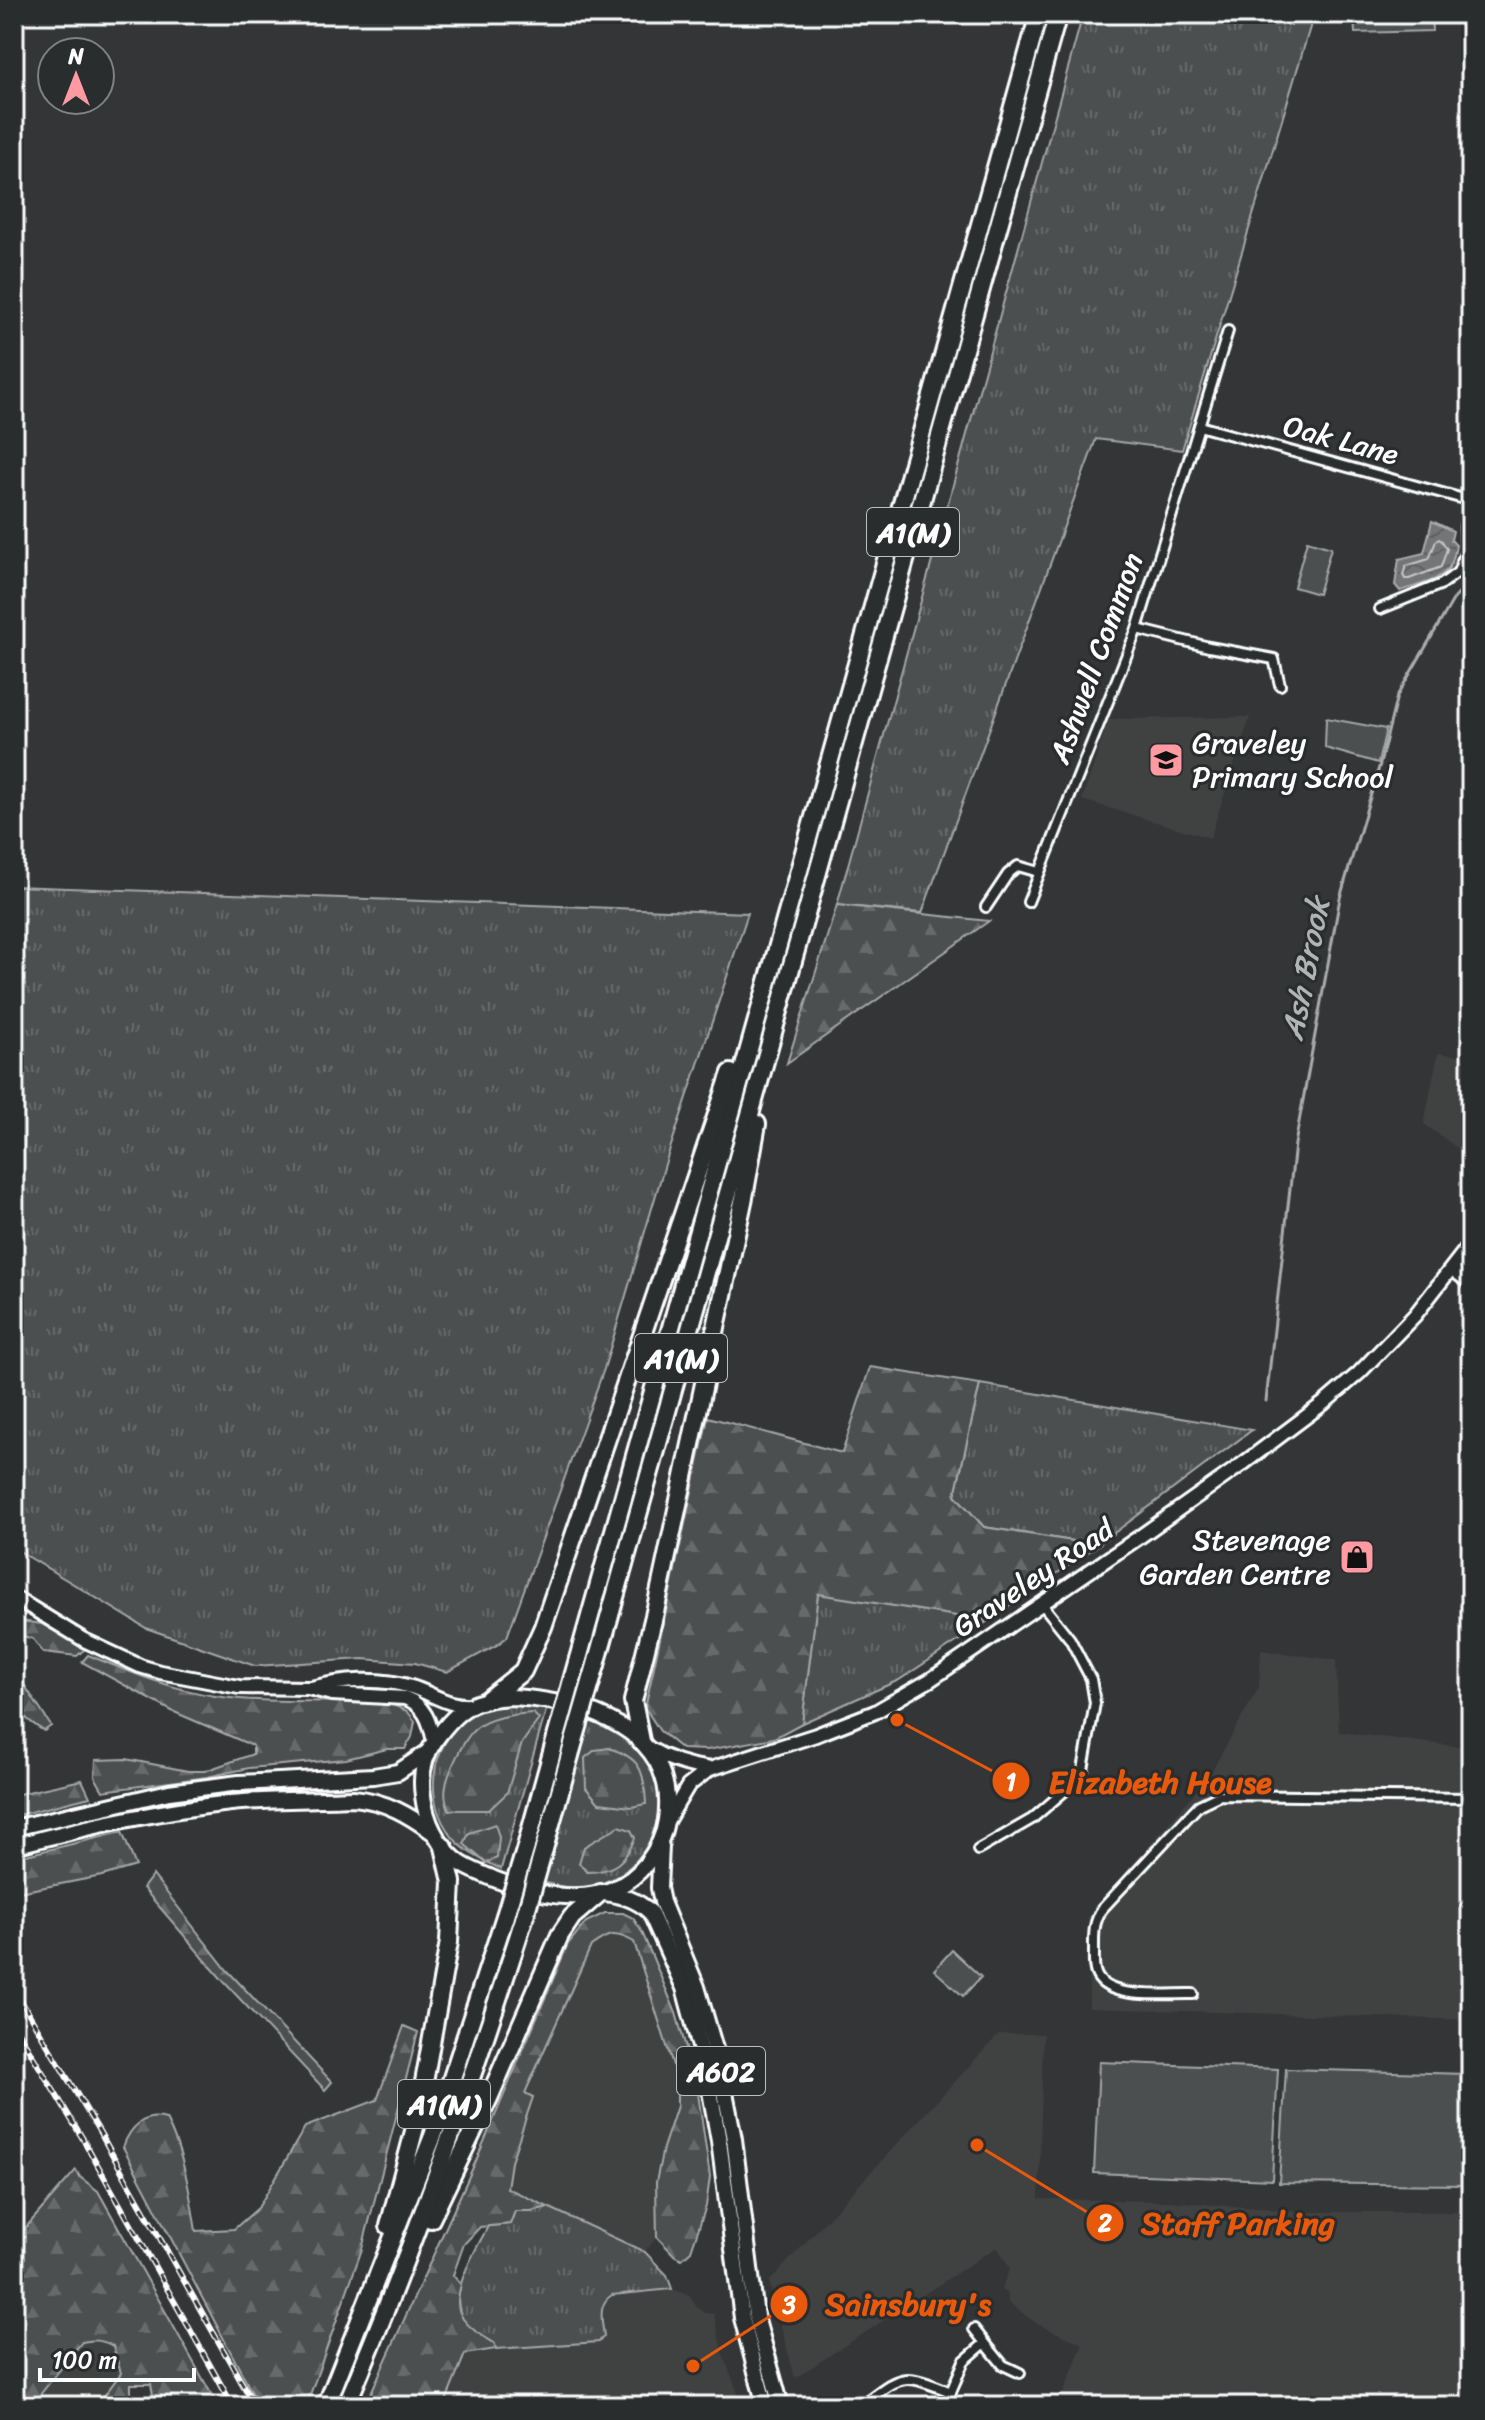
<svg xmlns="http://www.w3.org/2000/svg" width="1485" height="2420" font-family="Sriracha,sans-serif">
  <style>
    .built { fill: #404243 }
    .grass { fill: url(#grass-tufts); stroke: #a6a7a8; stroke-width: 2 }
    .forest { fill: url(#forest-firs); stroke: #a6a7a8; stroke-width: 2 }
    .park { fill: #4c4f50; stroke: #a6a7a8; stroke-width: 2 }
    .water { fill: url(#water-waves); stroke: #abacad; stroke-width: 2 }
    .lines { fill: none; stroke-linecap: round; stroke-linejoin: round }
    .shore { stroke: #c7c8c8; stroke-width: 2 }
    .stream { stroke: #abacad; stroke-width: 3 }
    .street-casing { stroke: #fff; stroke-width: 14 }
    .secondary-casing { stroke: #fff; stroke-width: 18 }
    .primary-casing { stroke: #fff; stroke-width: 20 }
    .highway-casing { stroke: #fff; stroke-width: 22 }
    .street { stroke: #2a2d2e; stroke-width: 8 }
    .secondary { stroke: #2a2d2e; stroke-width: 12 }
    .primary { stroke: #2a2d2e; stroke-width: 14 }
    .highway { stroke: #2a2d2e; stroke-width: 16 }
    .rail-casing { stroke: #fff; stroke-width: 6 }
    .rail { stroke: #2a2d2e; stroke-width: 3; stroke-dasharray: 9; stroke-linecap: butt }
    .highway-bridge-casing { stroke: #fff; stroke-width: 22; stroke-linecap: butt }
    .highway-bridge { stroke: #2a2d2e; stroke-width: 16 }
    .labels { text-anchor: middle; stroke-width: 6; stroke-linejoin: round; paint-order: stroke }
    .shield { fill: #2a2d2e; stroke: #bfc0c0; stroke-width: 2 }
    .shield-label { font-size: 28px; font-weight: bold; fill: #fff }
    .street-label { font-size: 30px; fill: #fff; stroke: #2a2d2e }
    .poi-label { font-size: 30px; fill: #fff; stroke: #2a2d2e; text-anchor: start }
    .water-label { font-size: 32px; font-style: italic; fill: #b2b3b4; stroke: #2a2d2e }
    .leader { fill: none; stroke: #e8590c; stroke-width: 3 }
    .callout-dot { fill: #e8590c; stroke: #2a2d2e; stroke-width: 3 }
    .mark-label { font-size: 24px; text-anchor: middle; font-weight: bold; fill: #fff }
    .callout-label { font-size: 32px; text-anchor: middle; font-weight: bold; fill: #e8590c; stroke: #2a2d2e; stroke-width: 6; stroke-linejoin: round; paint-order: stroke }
  </style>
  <defs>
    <pattern id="grass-tufts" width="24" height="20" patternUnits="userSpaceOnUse" patternTransform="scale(2)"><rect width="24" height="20" fill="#4c4f50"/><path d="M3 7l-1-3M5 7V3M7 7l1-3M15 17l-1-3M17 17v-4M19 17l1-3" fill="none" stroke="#67696a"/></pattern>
    <pattern id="forest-firs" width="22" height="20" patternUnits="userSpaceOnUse" patternTransform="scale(2)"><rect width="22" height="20" fill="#4c4f50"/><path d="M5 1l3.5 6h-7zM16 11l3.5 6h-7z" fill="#67696a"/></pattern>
    <pattern id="water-waves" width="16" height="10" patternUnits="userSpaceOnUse" patternTransform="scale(2)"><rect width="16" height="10" fill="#737576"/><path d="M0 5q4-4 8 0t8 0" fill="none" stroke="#606061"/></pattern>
  </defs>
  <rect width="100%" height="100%" fill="#333536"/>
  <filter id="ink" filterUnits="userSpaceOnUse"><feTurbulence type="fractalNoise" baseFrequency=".0125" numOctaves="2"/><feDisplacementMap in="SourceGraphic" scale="16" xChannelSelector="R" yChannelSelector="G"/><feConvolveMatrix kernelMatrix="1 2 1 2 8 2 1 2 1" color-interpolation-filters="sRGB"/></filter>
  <g filter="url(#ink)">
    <!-- built -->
    <g class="built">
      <polygon points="1250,717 1210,838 1082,800 1109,719"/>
      <polygon points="1438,1053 1471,1058 1471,1154 1456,1147 1424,1124"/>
      <polygon points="1261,1650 1336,1660 1339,1732 1471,1748 1471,2020 1089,2008 1088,1917 1209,1776 1259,1687"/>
      <polygon points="620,1934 634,1942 677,2078 677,2106 671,2118 656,2182 657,2237 645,2252 507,2188 511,2162 533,2098 525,2093 566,1998 591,1946 606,1935"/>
      <polygon points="999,2034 1043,2034 1039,2199 1166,2201 1309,2212 1471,2212 1471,2406 1058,2406 1083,2344 1037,2324 1008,2302 1008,2294 1001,2290 1010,2268 997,2247 795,2378 769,2282"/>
      <polygon points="672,2289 689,2295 696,2306 705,2313 714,2314 722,2352 743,2406 444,2406 465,2354 496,2349 599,2342 602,2306 605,2299 612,2295"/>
      <polygon points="94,2340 103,2340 113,2346 121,2373 104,2396 113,2406 31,2406 82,2342"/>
    </g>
    <!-- grass -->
    <g class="grass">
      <polygon points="1083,14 1314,14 1182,450 1096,439 922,913 837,905"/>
      <polygon points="14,886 748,913 666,1161 604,1369 507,1637 497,1645 447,1672 415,1663 363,1659 255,1666 146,1628 14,1548"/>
      <polygon points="980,1384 1252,1430 1098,1545 984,1527 955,1495"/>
      <polygon points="818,1593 988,1621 899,1680 802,1723"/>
      <path d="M506,1702L547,1707L501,1869C486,1862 471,1855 459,1844C421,1808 427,1744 471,1715C482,1708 493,1705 506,1702Z"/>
      <path d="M589,1718C607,1727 626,1735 640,1751C681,1799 651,1875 591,1886C574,1890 559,1886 542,1882Z"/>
      <path d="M548,2207L645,2252L667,2275L672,2289L612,2295C597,2304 602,2321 604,2336L599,2342L496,2349L494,2343C487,2339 478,2335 472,2330C439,2304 474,2255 488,2226L510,2224L515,2211H531Z"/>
    </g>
    <!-- forest -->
    <g class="forest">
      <polygon points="837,905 989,921 787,1063"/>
      <polygon points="870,1367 980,1384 955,1495 984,1527 1098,1545 988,1621 818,1594 802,1723 774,1738 707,1750 682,1749 660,1731 645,1708 708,1417 842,1453"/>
      <polygon points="14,1620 42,1624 86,1648 77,1656 43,1652 33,1639 14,1633"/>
      <path d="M88,1655C130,1672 170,1689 215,1696C274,1705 334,1698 393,1705L407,1711L415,1721L412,1737L405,1749H387L346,1759L249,1768L207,1777L103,1791L95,1777L96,1760L126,1759L188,1771H205L253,1754V1746L172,1711L82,1662Z"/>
      <path d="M14,1669L51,1726L44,1731C12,1711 14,1705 14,1669Z"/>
      <path d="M533,1713L539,1719L522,1743L507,1793L489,1810H449C446,1801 444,1795 446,1786C448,1772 464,1739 474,1730C487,1717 516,1714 533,1713Z"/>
      <path d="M608,1748C641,1757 644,1771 646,1804L631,1807L599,1803L586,1788L585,1758L595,1750Z"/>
      <polygon points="82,1780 90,1797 14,1816 14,1795"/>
      <polygon points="495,1824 499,1837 497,1858 486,1863 464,1844 469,1833"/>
      <path d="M619,1826L631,1830L635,1838C625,1862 614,1872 587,1872L579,1863L584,1847Z"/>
      <polygon points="122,1832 136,1866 102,1876 14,1893 14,1858"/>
      <polygon points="153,1875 227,1970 332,2082 325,2090 225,1983 143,1888"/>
      <path d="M605,1913H623L633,1918L642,1932L676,2013L697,2086L710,2177L706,2206L691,2251L682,2259L675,2256L657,2237L656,2182L663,2148L677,2106V2078L634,1942C615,1931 609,1933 591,1946L525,2093L533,2097L511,2162L507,2188L548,2207L531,2211H515L510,2224L480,2227L464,2244L453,2275L461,2285C450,2318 470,2328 494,2343L496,2349L465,2354L444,2406H365L475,2163L568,1944L586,1922Z"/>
      <path d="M404,2026L418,2032L362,2249L306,2406H259L123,2147C130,2127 144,2113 166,2119C184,2154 190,2193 196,2231L234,2229L258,2208L305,2127L377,2100Z"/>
      <path d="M76,2170L80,2177L98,2191L218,2406H155L151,2384H131V2406H113L104,2396L121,2373L113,2346C102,2340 94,2339 82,2342L31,2406H14V2241Z"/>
    </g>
    <!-- park -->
    <g class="park">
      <polygon points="1354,14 1431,14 1432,31 1355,33"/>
      <polygon points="1307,541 1331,548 1318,594 1294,587"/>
      <polygon points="1326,718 1386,729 1378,763 1325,748"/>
      <polygon points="952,1950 981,1977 963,1996 934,1970"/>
      <polygon points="1099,2062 1278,2069 1272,2180 1094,2173"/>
      <polygon points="1286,2069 1466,2074 1464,2185 1279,2183"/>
    </g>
    <!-- water -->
    <path class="water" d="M1432,521L1453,531L1451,540L1456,545C1455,551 1454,559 1451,564C1444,581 1416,585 1400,591L1395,585L1399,559L1424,553Z"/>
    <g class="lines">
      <!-- shore -->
      <polygon class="shore" points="1439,539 1442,541 1447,549 1441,567 1409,579 1405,579 1403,575 1406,566 1429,559 1436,541"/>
      <!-- stream -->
      <polyline class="stream" points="1266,1401 1295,1144 1340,898 1380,764 1397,696 1453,600 1465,587 1471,570"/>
      <defs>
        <g id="street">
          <polyline points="1199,426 1471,501"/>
          <polyline points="1380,609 1442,584 1458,572 1466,551 1465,526 1471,514"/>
          <polyline points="1137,629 1209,647 1274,659 1280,685"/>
          <polyline points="1028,902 1137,629 1228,331"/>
          <polyline points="986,907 1008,874 1018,866 1039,872"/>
          <polyline points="978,1850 1032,1819 1067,1789 1083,1770 1095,1703 1091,1679 1070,1639 1042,1604"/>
          <path d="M1193,1994C1169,1993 1110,2001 1097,1976C1093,1969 1094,1960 1094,1951C1094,1936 1093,1923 1102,1909L1199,1805L1220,1795L1471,1798"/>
          <polyline points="985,2343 1003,2365 1020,2373"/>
          <path d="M860,2406C903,2374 900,2372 951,2392"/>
          <polyline points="945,2406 964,2361 985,2343 974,2329"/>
        </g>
        <g id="secondary">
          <polyline points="1470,14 1471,58"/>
          <polyline points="1452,1269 1471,1283"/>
          <path d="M14,1597L84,1640L140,1666L160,1672L239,1687L308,1688L332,1694L405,1698C425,1705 430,1722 434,1742"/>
          <path d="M311,1688C342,1680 380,1677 411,1687C432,1693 448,1707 471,1705"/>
          <path d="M648,1748C668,1760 687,1766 710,1769"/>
          <polyline points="666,1823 688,1786 710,1769 816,1735 875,1712 930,1680 1138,1538 1244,1463 1324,1403 1359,1373 1415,1315 1471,1243"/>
        </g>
        <g id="primary">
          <path d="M512,1697C584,1701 679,1730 666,1820C664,1836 656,1851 646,1864C609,1911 542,1898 494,1879C481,1873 467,1869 456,1860C437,1843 426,1821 423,1796C420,1776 424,1756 436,1739C459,1707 474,1699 512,1697Z"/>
          <polyline points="14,1828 169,1792 239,1783 373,1776 398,1772 428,1752"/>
          <path d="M14,1846C85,1827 158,1811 231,1803C272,1799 313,1800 354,1798C386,1801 409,1815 434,1833"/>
          <polyline points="661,1846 659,1888 662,1902 697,1987 720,2066 734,2139 756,2316 781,2406"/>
          <path d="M605,1893C623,1896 636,1899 650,1912L684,1988L706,2069L719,2141L742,2318L765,2406"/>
        </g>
        <g id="highway">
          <polyline points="578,1659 1039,14"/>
          <polyline points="596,1665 1058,14"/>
          <polyline points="488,1699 523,1671 543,1627 731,1073"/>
          <polyline points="641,1741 633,1701 655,1612 744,1197 757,1124"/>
          <polyline points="526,1847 557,1734"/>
          <polyline points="544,1849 574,1741"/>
          <polyline points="431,2219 489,2098 560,1935 572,1917 600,1893"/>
          <polyline points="389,2226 418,2116 449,1942 452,1882 444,1847"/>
          <polyline points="326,2406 433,2136 505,1916"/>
          <path d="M346,2406C414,2247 471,2084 524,1919"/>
        </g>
      </defs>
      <!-- street casing -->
      <use href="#street" class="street-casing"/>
      <!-- secondary casing -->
      <use href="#secondary" class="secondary-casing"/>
      <!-- primary casing -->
      <use href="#primary" class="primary-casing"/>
      <!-- highway casing -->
      <use href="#highway" class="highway-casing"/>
      <!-- street -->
      <use href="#street" class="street"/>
      <!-- secondary -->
      <use href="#secondary" class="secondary"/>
      <!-- primary -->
      <use href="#primary" class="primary"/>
      <!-- highway -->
      <use href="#highway" class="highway"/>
      <defs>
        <g id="rail">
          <polyline points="14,1989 99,2131 255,2406"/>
          <polyline points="14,2025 83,2139 233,2406"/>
        </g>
      </defs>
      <!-- rail casing -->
      <use href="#rail" class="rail-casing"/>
      <!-- rail -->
      <use href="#rail" class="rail"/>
      <defs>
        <g id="highway-bridge">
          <polyline points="557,1734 578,1659"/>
          <polyline points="574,1741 596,1665"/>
          <polyline points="505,1916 526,1847"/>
          <polyline points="524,1919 544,1849"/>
        </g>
      </defs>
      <!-- highway-bridge casing -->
      <use href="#highway-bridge" class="highway-bridge-casing"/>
      <!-- highway-bridge -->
      <use href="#highway-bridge" class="highway-bridge"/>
    </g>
  </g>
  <!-- icons -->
  <defs>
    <symbol id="school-square" viewBox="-11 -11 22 22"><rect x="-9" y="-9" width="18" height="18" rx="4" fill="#ff9aa2" stroke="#2a2d2e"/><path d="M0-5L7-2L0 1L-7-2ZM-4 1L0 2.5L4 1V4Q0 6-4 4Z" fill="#111"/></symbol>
    <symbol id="shop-square" viewBox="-11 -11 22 22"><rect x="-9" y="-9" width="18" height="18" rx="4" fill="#ff9aa2" stroke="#2a2d2e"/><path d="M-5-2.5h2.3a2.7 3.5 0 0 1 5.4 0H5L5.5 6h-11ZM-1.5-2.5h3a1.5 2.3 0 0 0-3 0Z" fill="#111"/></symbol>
  </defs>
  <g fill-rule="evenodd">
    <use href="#school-square" x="1146" y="740" width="40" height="40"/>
    <use href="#shop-square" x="1337" y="1537" width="40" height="40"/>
  </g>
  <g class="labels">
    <!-- shield labels -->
    <g class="shield">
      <rect x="867" y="508" width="92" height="48" rx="6"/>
      <rect x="635" y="1334" width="92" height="48" rx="6"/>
      <rect x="677" y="2047" width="88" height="48" rx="6"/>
      <rect x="398" y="2080" width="92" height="48" rx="6"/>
    </g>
    <g class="shield-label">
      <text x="913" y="542">A1(M)</text>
      <text x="681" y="1368">A1(M)</text>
      <text x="721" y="2081">A602</text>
      <text x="444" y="2114">A1(M)</text>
    </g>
    <!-- street labels -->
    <g class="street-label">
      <text transform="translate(1341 440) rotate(15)" y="10">Oak Lane</text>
      <text transform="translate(1096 658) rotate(-70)" y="10">Ashwell Common</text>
      <text transform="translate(1033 1578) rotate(-34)" y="10">Graveley Road</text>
    </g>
    <!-- poi labels -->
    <g class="poi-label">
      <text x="1192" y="753">Graveley<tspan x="1192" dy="34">Primary School</tspan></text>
      <text x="1331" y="1550" text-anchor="end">Stevenage<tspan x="1331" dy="34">Garden Centre</tspan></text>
    </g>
    <!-- water labels -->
    <g class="water-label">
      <text transform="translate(1305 969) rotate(-79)" y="11">Ash Brook</text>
    </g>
  </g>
  <!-- callouts -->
  <path class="leader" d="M897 1720L1011 1781M977 2145L1105 2223M693 2366L789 2304"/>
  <g class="callout-dot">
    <circle cx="897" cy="1720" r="8"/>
    <circle cx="977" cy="2145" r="8"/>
    <circle cx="693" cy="2366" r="8"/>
    <circle cx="1011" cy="1781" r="20"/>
    <circle cx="1105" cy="2223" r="20"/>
    <circle cx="789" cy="2304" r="20"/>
  </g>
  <g class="mark-label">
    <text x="1011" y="1790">1</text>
    <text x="1105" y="2231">2</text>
    <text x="789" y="2313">3</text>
  </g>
  <g class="callout-label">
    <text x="1160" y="1793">Elizabeth House</text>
    <text x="1238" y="2234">Staff Parking</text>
    <text x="908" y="2315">Sainsbury's</text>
  </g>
  <!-- margin -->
  <rect width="1485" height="2420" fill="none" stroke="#2a2d2e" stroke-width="48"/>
  <rect x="24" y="24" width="1437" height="2372" fill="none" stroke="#fff" stroke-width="3" filter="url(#ink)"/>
  <!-- north arrow -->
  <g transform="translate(76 76)"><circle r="38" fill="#2a2d2e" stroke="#7f8182" stroke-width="2"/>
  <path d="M0-6L14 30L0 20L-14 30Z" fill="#ff9aa2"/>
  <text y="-12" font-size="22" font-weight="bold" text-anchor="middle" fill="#ffffff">N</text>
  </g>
  <!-- scale -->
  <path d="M40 2368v12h154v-12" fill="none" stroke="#ffffff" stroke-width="4"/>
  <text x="52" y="2368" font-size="24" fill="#ffffff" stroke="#2a2d2e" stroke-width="6" paint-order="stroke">100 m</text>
</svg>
